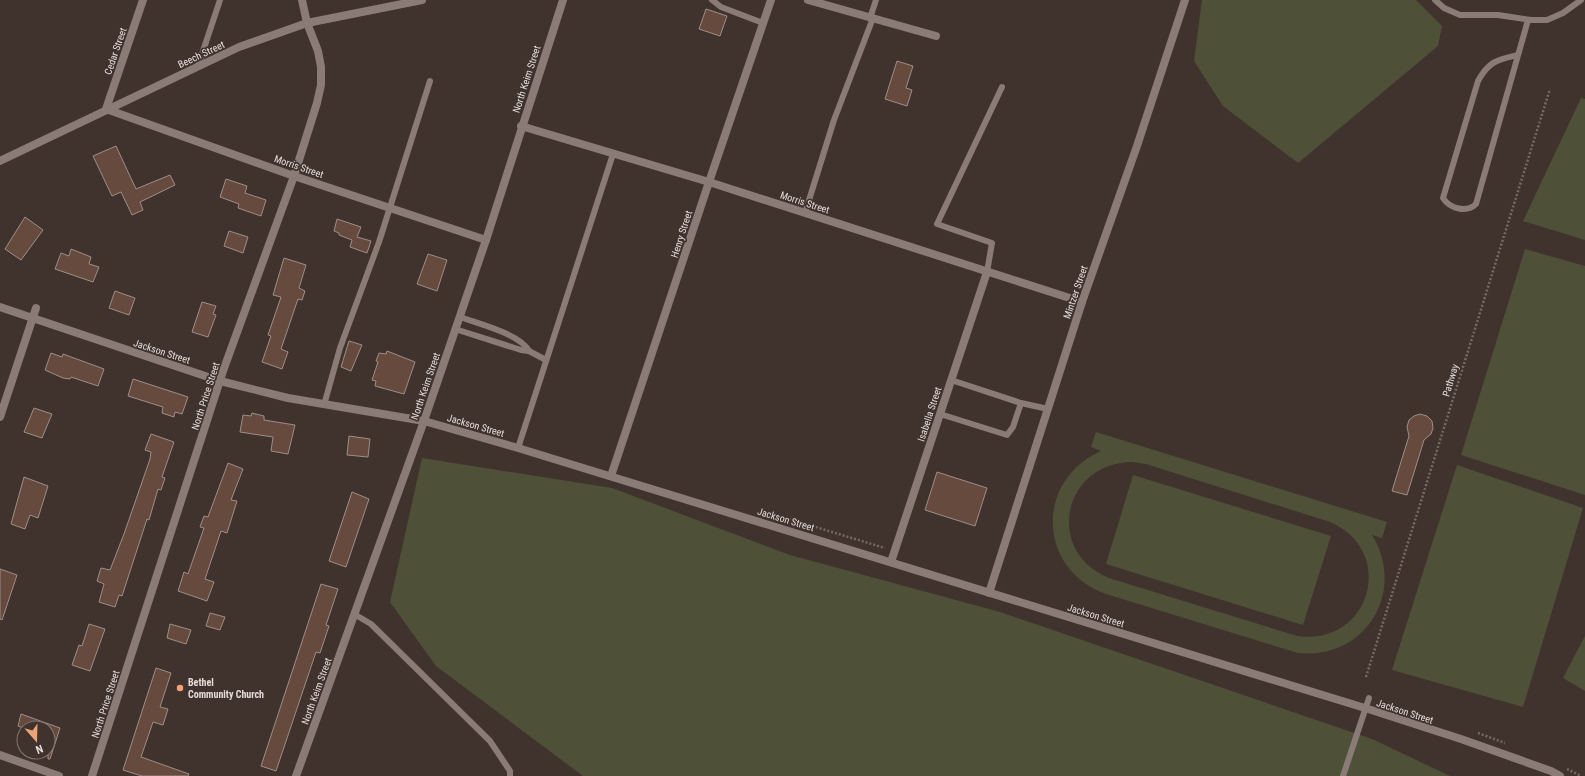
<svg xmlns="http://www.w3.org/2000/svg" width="1585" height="776" font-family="'Roboto Condensed',sans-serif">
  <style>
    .green { fill: #4e5038; fill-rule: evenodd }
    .building { fill: #674a3e; stroke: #9d8e88 }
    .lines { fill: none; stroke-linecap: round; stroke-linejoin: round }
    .path { stroke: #756a65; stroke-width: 2.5; stroke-dasharray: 2 2; stroke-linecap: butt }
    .service { stroke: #8a7b76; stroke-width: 6 }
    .minor { stroke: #8a7b76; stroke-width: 8 }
    .tertiary { stroke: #8a7b76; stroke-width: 8 }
    .poi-dot { fill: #f0a279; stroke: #40332e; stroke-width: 1.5 }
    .labels { text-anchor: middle; stroke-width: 3.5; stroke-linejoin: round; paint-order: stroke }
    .street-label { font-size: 10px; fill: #e4dcd8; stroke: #40332e }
    .poi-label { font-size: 10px; font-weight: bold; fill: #e4dcd8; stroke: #40332e; text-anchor: start }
  </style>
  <rect width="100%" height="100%" fill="#40332e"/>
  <!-- green -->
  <g class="green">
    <polygon points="1202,0 1416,0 1442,26 1438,46 1298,163 1223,106 1194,61"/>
    <polygon points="1581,98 1585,99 1585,240 1523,221"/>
    <polygon points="1525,249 1585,266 1585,495 1461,455"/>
    <path d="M1096,432L1387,522L1382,538L1372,535C1407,592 1365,660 1298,653L1106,594C1037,570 1035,480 1101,451L1091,447ZM1132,462L1146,464L1327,521C1398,547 1372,647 1297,636L1112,579C1044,555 1061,463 1132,462Z"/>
    <polygon points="422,458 612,488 790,555 1000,612 1372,739 1450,776 583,776 436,666 390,602"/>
    <polygon points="1457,465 1583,508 1523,707 1392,670"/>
    <polygon points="1133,475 1331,536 1303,625 1106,564"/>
    <polygon points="1585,636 1585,691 1563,678"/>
  </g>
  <!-- building -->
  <g class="building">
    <polygon points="706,9 727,16 720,36 699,29"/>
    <polygon points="897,61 913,66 906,88 912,90 907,106 885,99"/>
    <polygon points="116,146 136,189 170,175 175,185 140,202 143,210 132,215 121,192 112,196 93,156"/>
    <polygon points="226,179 247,186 245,193 266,200 261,216 238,208 239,204 220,197"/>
    <polygon points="25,217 43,230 21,260 5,249"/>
    <polygon points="337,219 361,227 357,237 371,241 367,253 350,247 352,240 339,235 339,233 334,231"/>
    <polygon points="229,231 248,237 243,253 224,246"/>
    <polygon points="71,249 91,257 89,264 99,267 93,282 55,269 61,253 69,256"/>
    <polygon points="428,254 447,260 437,291 417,284"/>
    <polygon points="284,258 306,265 299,288 305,291 302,300 298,299 281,349 288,352 282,369 262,362 271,336 268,335 281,297 273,295"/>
    <polygon points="115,291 135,298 129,315 109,308"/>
    <polygon points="202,302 216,306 213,314 216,315 208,337 192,332"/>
    <polygon points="349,341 362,345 351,371 341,367"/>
    <polygon points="387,351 415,362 404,394 375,386 376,381 372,380 378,362 376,361 379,353 386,354"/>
    <polygon points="51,353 62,357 63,354 104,369 98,386 71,377 70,379 63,378 45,370"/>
    <polygon points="133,379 188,397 182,414 175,412 174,417 162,413 163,407 128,396"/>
    <polygon points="34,408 52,414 42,438 24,432"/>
    <polygon points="252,413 264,416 264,420 295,425 288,454 271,451 273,437 240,432 243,415 251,416"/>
    <polygon points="1420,414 1427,416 1432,421 1433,428 1431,434 1424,440 1407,495 1392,491 1409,436 1407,427 1409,420 1414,416"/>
    <polygon points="151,434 174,442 162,477 165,478 161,490 158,489 149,520 147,519 122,596 119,595 115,607 99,602 104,584 97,581 101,568 110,570 124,534 150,459 151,452 145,450"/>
    <polygon points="349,436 370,439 368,457 347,455"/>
    <polygon points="228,463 243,469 231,500 237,501 227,533 221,531 205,579 214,582 207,601 178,591 184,572 188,574 204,528 200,527 204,516 208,517"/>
    <polygon points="937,472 987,488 975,526 925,510"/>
    <polygon points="24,477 48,486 38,518 30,515 25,529 11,524"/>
    <polygon points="352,492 369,499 346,567 329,561"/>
    <polygon points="0,569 17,575 2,620 0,619"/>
    <polygon points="321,584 338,589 326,625 329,626 320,653 316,652 276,771 261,766"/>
    <polygon points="210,613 225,617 220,630 206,626"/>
    <polygon points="89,624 105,629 90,671 72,665 79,645 82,646"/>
    <polygon points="170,624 191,630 186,644 167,638"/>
    <polygon points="156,668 171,673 160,707 168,709 163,725 153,722 141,757 189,774 188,776 142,776 123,770"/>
    <polygon points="21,714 60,728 50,759 48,759 48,728 23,728 18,726"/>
  </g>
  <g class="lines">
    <!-- path -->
    <g class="path">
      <polyline points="789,519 885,548"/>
      <polyline points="1366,677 1550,89"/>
      <polyline points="1478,733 1505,743"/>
      <polyline points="1567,769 1581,776"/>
    </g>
    <!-- service -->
    <g class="service">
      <polyline points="712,0 721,7 763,23"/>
      <polyline points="1435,0 1444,8 1460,15 1498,15 1531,20 1547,20 1563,13 1581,0"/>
      <polyline points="870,18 876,0"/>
      <path d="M1518,55C1497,60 1489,61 1478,81L1443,198C1450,209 1467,213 1476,204L1528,20"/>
      <polyline points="198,66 220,0"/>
      <polyline points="805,213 834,120 873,18"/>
      <polyline points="987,272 992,243 937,224 1002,87"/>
      <path d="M460,317C479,324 520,334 529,351"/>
      <polyline points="455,329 521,350 529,351 546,360"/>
      <polyline points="1021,403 1048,409"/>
      <polyline points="324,405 340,348 379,242 430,81"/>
      <polyline points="940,414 1007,435 1013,427 1021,403 951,380"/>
      <polyline points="518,448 613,154"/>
      <polyline points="354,614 371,624 490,741 510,771 510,776"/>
      <polyline points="1343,776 1369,698"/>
    </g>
    <!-- minor -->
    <g class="minor">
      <polyline points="143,0 106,109 294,176 486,240"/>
      <polyline points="808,0 936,36"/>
      <polyline points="521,126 709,182 1082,302"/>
      <polyline points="0,417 36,308"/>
      <polyline points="611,476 709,182 771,0"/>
      <polyline points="891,562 987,272"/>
      <polyline points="989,593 1082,302 1137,146 1185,0"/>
      <polyline points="0,755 59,776"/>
      <polyline points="92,776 223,371 294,176 317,103 321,85 321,67 318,51 307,23 302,0"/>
    </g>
    <!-- tertiary -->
    <g class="tertiary">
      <polyline points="0,161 239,47 307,23 422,0"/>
      <polyline points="0,307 220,381 288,398 424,421 518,448 1365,708 1461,739 1551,771 1560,776"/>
      <polyline points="296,776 424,421 486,240 563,0"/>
    </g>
  </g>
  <!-- markers -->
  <circle class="poi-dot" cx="180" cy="688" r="4"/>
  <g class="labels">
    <!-- street labels -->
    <g class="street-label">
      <text transform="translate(115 51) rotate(-71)" y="4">Cedar Street</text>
      <text transform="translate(201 54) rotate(-25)" y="4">Beech Street</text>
      <text transform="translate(526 79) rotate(-72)" y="4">North Keim Street</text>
      <text transform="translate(299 166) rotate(19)" y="4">Morris Street</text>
      <text transform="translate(805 202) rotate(18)" y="4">Morris Street</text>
      <text transform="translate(681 234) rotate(-72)" y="4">Henry Street</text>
      <text transform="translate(1075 292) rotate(-71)" y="4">Mintzer Street</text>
      <text transform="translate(162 351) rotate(18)" y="4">Jackson Street</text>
      <text transform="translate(1450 380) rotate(-73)" y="4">Pathway</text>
      <text transform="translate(425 386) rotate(-71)" y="4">North Keim Street</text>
      <text transform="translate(205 396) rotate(-72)" y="4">North Price Street</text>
      <text transform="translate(929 414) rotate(-72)" y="4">Isabella Street</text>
      <text transform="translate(476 425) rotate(16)" y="4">Jackson Street</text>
      <text transform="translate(786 519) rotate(17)" y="4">Jackson Street</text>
      <text transform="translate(1096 615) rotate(17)" y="4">Jackson Street</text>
      <text transform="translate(316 691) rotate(-70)" y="4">North Keim Street</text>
      <text transform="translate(105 704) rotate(-72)" y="4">North Price Street</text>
      <text transform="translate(1405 711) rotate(18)" y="4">Jackson Street</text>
    </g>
    <!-- poi labels -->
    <g class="poi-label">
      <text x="188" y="686">Bethel<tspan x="188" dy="12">Community Church</tspan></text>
    </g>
  </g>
  <!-- north arrow -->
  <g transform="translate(36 740) rotate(160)"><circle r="19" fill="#40332e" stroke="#827772"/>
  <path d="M0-3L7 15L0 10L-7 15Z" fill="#f0a279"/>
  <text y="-6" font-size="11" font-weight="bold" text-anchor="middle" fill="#e4dcd8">N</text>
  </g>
</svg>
